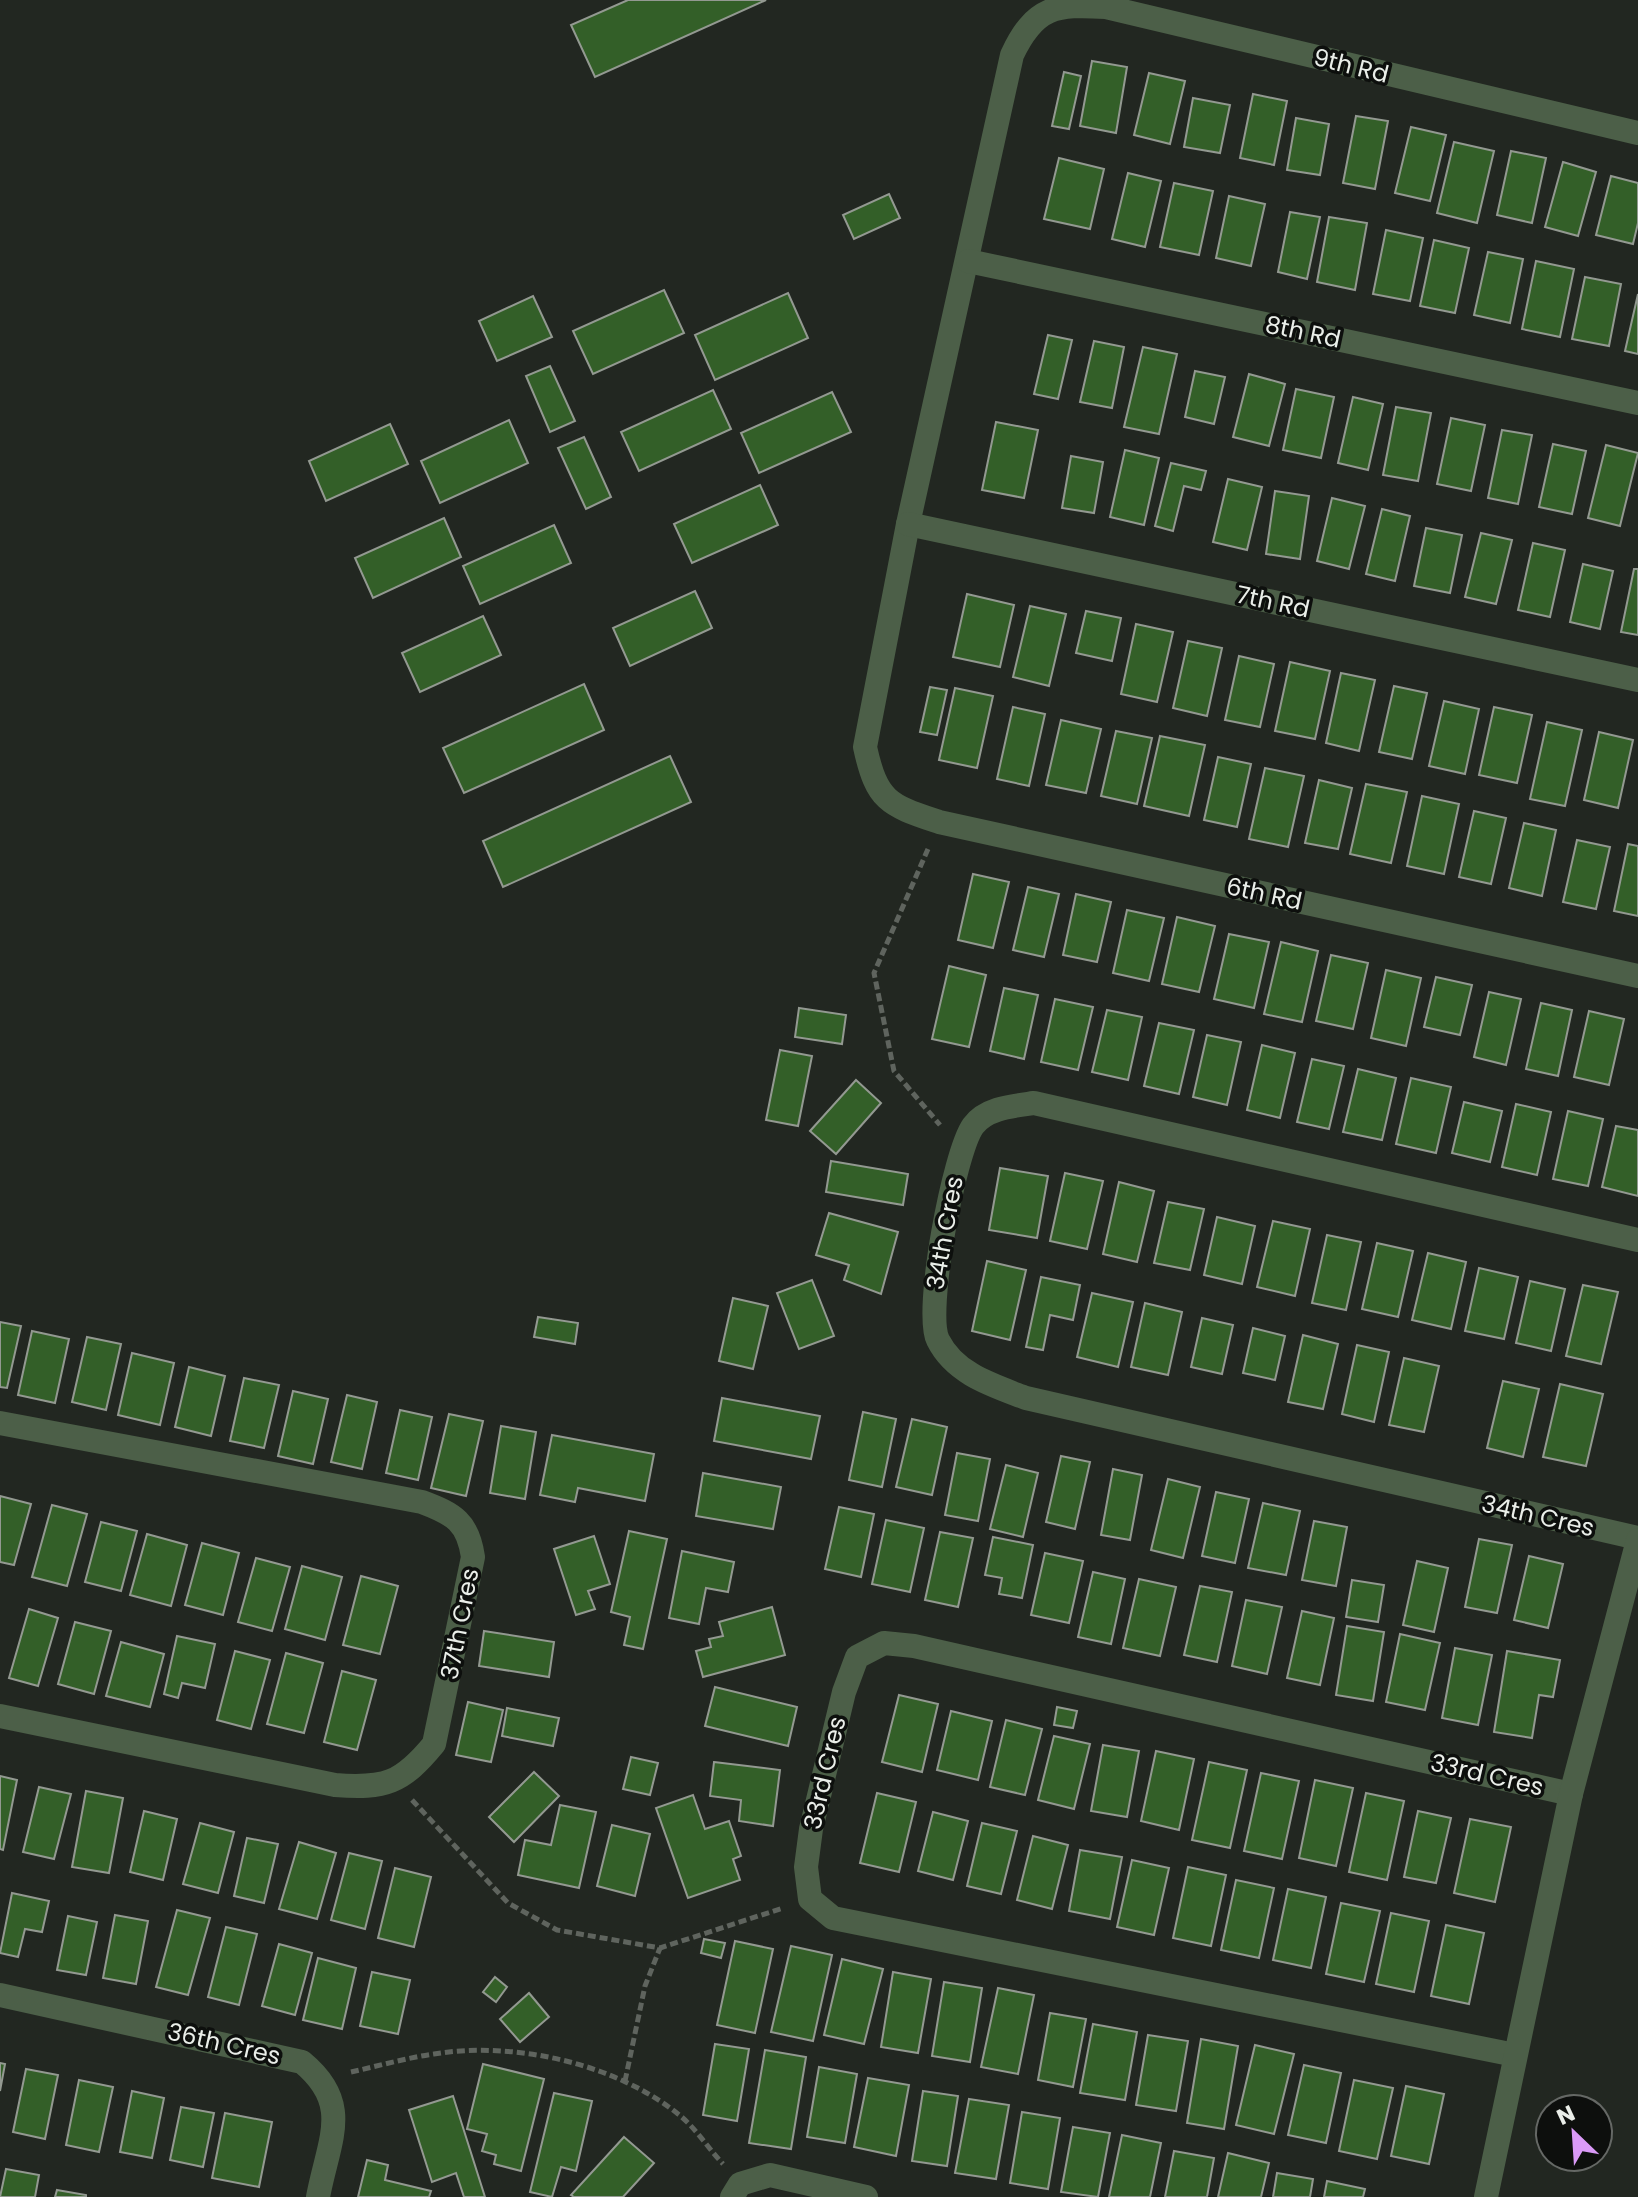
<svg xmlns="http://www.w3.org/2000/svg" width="1638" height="2197" font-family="Poppins,sans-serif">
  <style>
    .building { fill: #335f28; stroke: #939991; stroke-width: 2 }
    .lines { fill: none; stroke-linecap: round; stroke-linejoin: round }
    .path { stroke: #5f645e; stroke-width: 5; stroke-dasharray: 8 4; stroke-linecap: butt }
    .minor { stroke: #4c5f48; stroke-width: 24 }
    .labels { text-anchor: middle; stroke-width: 7; stroke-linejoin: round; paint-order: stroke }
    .street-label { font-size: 24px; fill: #eaeee9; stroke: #0d0f0d }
  </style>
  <rect width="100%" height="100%" fill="#222721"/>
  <!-- building -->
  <g class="building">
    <polygon points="628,0 766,0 595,77 571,25"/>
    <polygon points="1092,61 1127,67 1116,133 1080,126"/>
    <polygon points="1064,72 1081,76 1069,129 1052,126"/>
    <polygon points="1149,73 1185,81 1170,144 1134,135"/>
    <polygon points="1253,94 1287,101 1274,165 1240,158"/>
    <polygon points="1193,98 1230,105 1220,153 1184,147"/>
    <polygon points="1356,116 1388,121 1375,189 1343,183"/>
    <polygon points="1296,118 1329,124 1320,175 1287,170"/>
    <polygon points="1411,127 1446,135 1430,201 1395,193"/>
    <polygon points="1454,142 1494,151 1477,223 1437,213"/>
    <polygon points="1511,151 1546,158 1532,223 1497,215"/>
    <polygon points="1059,158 1104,169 1090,229 1044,219"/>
    <polygon points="1563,162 1596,172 1578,236 1545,227"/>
    <polygon points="1128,173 1161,181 1145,247 1112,239"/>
    <polygon points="1611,176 1638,183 1638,223 1633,244 1596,235"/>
    <polygon points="1174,183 1213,191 1199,255 1160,247"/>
    <polygon points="889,194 900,218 854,239 843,215"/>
    <polygon points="1229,196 1265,204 1251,266 1216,258"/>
    <polygon points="1290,212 1320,217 1307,279 1278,272"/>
    <polygon points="1329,217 1367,223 1355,290 1317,282"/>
    <polygon points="1386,230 1423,238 1410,301 1373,294"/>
    <polygon points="1434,240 1469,248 1455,313 1420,306"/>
    <polygon points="1488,252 1523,259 1510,323 1474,315"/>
    <polygon points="1536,261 1574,269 1560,337 1522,329"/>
    <polygon points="1585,277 1621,284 1609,346 1572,339"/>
    <polygon points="664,290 684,333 593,374 573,331"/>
    <polygon points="788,293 808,338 715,380 695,335"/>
    <polygon points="1638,294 1638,354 1625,351"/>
    <polygon points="533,296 552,337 497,361 479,321"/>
    <polygon points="1048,335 1072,340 1058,399 1034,394"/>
    <polygon points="1094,341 1124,347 1112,408 1080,402"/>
    <polygon points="1143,347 1177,354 1159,434 1124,427"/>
    <polygon points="550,366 575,421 550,432 526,376"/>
    <polygon points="1195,371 1225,377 1214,424 1185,417"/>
    <polygon points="1249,374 1285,384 1269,446 1233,437"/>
    <polygon points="1296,389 1334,397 1321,458 1283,450"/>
    <polygon points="713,390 731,429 639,471 621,432"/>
    <polygon points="832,392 851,432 759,473 741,433"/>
    <polygon points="1353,397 1383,404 1368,470 1338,463"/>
    <polygon points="1396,407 1431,413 1418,481 1383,475"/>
    <polygon points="1451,418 1485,425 1471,491 1437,484"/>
    <polygon points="509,420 528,463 440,503 421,461"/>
    <polygon points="996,422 1038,430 1024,498 982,490"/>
    <polygon points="390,424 408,464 326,501 309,461"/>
    <polygon points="1502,430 1532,435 1518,504 1488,498"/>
    <polygon points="584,437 611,497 586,509 558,448"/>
    <polygon points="1553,444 1586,451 1572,514 1539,507"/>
    <polygon points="1606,445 1638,453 1620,526 1588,518"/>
    <polygon points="1125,450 1159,458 1144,525 1110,517"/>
    <polygon points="1071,456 1103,462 1094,513 1062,508"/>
    <polygon points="1171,463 1206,471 1201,490 1184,486 1173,531 1155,526"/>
    <polygon points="1228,479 1262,487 1247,550 1213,542"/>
    <polygon points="760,485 778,525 692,563 674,524"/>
    <polygon points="1275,491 1309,496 1300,559 1266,554"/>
    <polygon points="1332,498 1365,506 1349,569 1317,561"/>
    <polygon points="1382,509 1410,516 1395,581 1366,574"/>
    <polygon points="444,518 461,557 373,598 355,558"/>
    <polygon points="554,525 571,563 480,604 463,566"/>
    <polygon points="1426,528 1462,535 1450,593 1414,586"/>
    <polygon points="1481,533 1512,540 1496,604 1465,597"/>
    <polygon points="1533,543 1565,550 1550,617 1518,610"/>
    <polygon points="1583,564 1613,571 1600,629 1570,622"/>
    <polygon points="1634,569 1638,569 1638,635 1621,632"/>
    <polygon points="695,591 712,628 630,666 613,628"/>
    <polygon points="967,594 1014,605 1000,667 953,657"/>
    <polygon points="1030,606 1066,614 1049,686 1013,677"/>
    <polygon points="1086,611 1121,618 1112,661 1076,653"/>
    <polygon points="483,616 501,655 420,692 402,653"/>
    <polygon points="1136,624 1173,632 1157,702 1121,694"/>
    <polygon points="1188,641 1222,648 1207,716 1173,708"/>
    <polygon points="1239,656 1274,664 1260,727 1225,720"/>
    <polygon points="1290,662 1330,671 1315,739 1275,731"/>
    <polygon points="1341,673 1375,680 1359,751 1326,743"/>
    <polygon points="584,684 604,730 464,793 443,748"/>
    <polygon points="1394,686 1427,693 1412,759 1379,752"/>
    <polygon points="930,687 947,690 937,735 920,732"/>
    <polygon points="955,688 993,696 977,768 939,760"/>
    <polygon points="1444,701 1479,709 1465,774 1429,766"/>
    <polygon points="1013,707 1045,714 1029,786 997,779"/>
    <polygon points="1494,707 1532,715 1517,783 1479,775"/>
    <polygon points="1061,720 1101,729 1086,793 1046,785"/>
    <polygon points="1547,722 1582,730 1565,806 1530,799"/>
    <polygon points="1116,731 1152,738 1137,804 1101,796"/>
    <polygon points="1599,732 1633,740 1618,808 1584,800"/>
    <polygon points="1160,736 1205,745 1189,816 1144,806"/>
    <polygon points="670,756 691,802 503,887 483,841"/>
    <polygon points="1218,757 1251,764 1237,827 1204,820"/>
    <polygon points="1265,768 1304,776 1288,847 1249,839"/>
    <polygon points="1319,780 1352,788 1338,849 1305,843"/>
    <polygon points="1366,784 1407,792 1391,863 1350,854"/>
    <polygon points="1422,796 1459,804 1444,874 1407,866"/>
    <polygon points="1474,811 1506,818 1491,884 1459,877"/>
    <polygon points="1524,823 1556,830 1542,896 1509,888"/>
    <polygon points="1577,840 1610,847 1596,909 1563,902"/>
    <polygon points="1628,844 1638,846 1638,916 1614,911"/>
    <polygon points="973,874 1009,882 993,948 958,940"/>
    <polygon points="1028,887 1059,894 1044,957 1013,950"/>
    <polygon points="1076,894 1111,902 1097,962 1063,955"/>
    <polygon points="1127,910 1164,918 1149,981 1113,973"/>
    <polygon points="1177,917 1215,926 1199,992 1162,984"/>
    <polygon points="1229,934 1269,942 1254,1008 1214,999"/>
    <polygon points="1281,942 1318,951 1302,1022 1264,1014"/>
    <polygon points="1331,955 1368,963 1353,1029 1316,1021"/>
    <polygon points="949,966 986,975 969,1047 932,1039"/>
    <polygon points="1386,970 1421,978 1406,1046 1371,1038"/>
    <polygon points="1436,977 1472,985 1460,1035 1424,1027"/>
    <polygon points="1004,988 1038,995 1024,1059 990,1051"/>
    <polygon points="1489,992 1521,999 1506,1065 1474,1057"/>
    <polygon points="1055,999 1093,1007 1078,1070 1041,1062"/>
    <polygon points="1541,1003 1572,1010 1558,1076 1526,1069"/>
    <polygon points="799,1008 846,1015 842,1044 795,1037"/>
    <polygon points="1107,1010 1142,1017 1128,1080 1092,1072"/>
    <polygon points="1589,1011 1624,1019 1609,1085 1574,1077"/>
    <polygon points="1159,1023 1194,1030 1179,1094 1144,1086"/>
    <polygon points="1207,1035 1241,1042 1227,1105 1193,1097"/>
    <polygon points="1262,1045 1295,1053 1280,1118 1247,1110"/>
    <polygon points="780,1050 812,1056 798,1126 766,1120"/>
    <polygon points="1312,1059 1344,1066 1329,1129 1297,1122"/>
    <polygon points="1358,1069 1396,1078 1382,1140 1343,1132"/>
    <polygon points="1411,1078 1451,1087 1436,1153 1396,1144"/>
    <polygon points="856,1080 881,1103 836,1154 810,1131"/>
    <polygon points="1464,1102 1502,1111 1490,1162 1452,1153"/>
    <polygon points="1516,1104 1551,1112 1537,1175 1502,1167"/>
    <polygon points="1568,1111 1603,1119 1588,1186 1553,1179"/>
    <polygon points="1616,1126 1638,1130 1638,1196 1602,1187"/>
    <polygon points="831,1161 908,1174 903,1205 826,1192"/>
    <polygon points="1000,1168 1048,1176 1037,1238 989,1230"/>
    <polygon points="1065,1173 1103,1181 1087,1249 1050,1241"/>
    <polygon points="1119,1182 1154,1191 1137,1262 1103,1254"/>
    <polygon points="1168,1202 1204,1209 1190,1270 1154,1263"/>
    <polygon points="829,1213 898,1232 881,1294 844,1280 849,1265 816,1255"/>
    <polygon points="1217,1217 1255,1226 1242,1284 1204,1275"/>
    <polygon points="1273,1221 1310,1229 1295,1296 1257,1287"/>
    <polygon points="1327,1235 1361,1242 1346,1310 1312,1303"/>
    <polygon points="1377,1243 1413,1251 1398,1317 1362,1309"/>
    <polygon points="1428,1253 1466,1262 1451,1329 1412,1320"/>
    <polygon points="987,1261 1026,1270 1010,1340 972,1331"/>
    <polygon points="1479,1268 1518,1277 1504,1339 1465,1331"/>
    <polygon points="1041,1277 1080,1285 1073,1320 1050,1315 1043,1350 1026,1347"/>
    <polygon points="812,1280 834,1336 799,1349 777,1293"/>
    <polygon points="1530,1281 1565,1289 1551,1351 1516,1343"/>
    <polygon points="1583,1285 1618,1292 1601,1364 1566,1356"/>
    <polygon points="1092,1293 1133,1302 1118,1367 1077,1357"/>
    <polygon points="733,1298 768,1306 753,1369 719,1361"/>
    <polygon points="1145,1303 1182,1312 1168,1375 1131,1367"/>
    <polygon points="538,1317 578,1323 575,1344 534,1337"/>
    <polygon points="1202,1318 1233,1325 1222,1374 1191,1367"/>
    <polygon points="0,1322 21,1326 7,1388 0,1387"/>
    <polygon points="1253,1328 1285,1336 1275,1380 1243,1373"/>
    <polygon points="32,1331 69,1339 55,1403 18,1395"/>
    <polygon points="1303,1335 1338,1344 1323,1409 1288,1402"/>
    <polygon points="87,1337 121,1344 106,1410 72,1402"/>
    <polygon points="1357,1345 1389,1352 1374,1422 1342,1414"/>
    <polygon points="132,1353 174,1363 160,1425 118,1415"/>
    <polygon points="1404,1358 1439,1366 1424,1432 1389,1425"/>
    <polygon points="189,1367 225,1376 211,1436 175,1427"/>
    <polygon points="244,1378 279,1385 264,1448 230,1441"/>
    <polygon points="1503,1381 1539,1389 1523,1457 1487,1448"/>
    <polygon points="1560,1384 1603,1394 1586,1466 1543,1457"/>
    <polygon points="293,1391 328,1399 313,1464 278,1456"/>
    <polygon points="347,1395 377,1402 362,1469 331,1462"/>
    <polygon points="722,1398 820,1416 811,1459 714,1441"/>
    <polygon points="400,1410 432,1417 418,1480 386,1473"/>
    <polygon points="863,1412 896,1419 882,1487 849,1480"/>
    <polygon points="449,1414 483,1421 466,1496 431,1488"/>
    <polygon points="912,1419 947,1427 932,1495 896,1487"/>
    <polygon points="501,1426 536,1432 525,1499 490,1493"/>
    <polygon points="552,1435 654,1454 645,1501 578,1488 575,1502 540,1495"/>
    <polygon points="957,1453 990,1459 978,1521 945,1515"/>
    <polygon points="1061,1456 1090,1462 1075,1529 1046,1522"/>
    <polygon points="1006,1465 1038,1473 1023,1537 990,1529"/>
    <polygon points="1113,1469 1142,1475 1130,1540 1101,1535"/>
    <polygon points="703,1473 781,1487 773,1529 696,1516"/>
    <polygon points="1168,1479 1200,1487 1183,1558 1151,1550"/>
    <polygon points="1216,1492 1249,1499 1235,1563 1202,1556"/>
    <polygon points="0,1496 31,1504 14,1565 0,1562"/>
    <polygon points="1263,1503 1300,1511 1286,1575 1248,1568"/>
    <polygon points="52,1505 87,1514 67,1586 32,1577"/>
    <polygon points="839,1507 874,1514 861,1577 825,1569"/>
    <polygon points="886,1520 924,1528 910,1592 872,1584"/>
    <polygon points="1314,1521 1347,1527 1336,1586 1302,1580"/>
    <polygon points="101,1522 137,1531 121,1591 85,1582"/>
    <polygon points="629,1531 667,1539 643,1649 624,1645 630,1617 611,1612"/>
    <polygon points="940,1532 973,1538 958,1607 925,1600"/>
    <polygon points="147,1534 187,1545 171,1606 130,1595"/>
    <polygon points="594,1536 610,1584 588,1591 595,1609 576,1615 554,1549"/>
    <polygon points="993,1537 1033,1545 1022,1598 999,1594 1002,1578 985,1575"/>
    <polygon points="1479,1539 1512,1545 1497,1613 1465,1607"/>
    <polygon points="202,1543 239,1553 223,1615 185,1605"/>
    <polygon points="682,1551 734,1562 728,1592 706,1588 699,1624 669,1618"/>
    <polygon points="1045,1553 1083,1561 1069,1623 1031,1615"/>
    <polygon points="1529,1556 1563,1564 1548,1628 1514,1620"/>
    <polygon points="256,1558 290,1567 272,1631 238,1622"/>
    <polygon points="1417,1561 1448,1568 1434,1632 1403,1625"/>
    <polygon points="302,1566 342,1577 325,1640 285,1629"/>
    <polygon points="1093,1572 1125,1579 1111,1644 1078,1637"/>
    <polygon points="361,1576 398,1586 380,1654 343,1645"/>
    <polygon points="1139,1579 1176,1587 1160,1656 1123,1648"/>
    <polygon points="1352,1580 1384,1585 1378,1622 1346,1617"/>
    <polygon points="1200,1586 1232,1592 1217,1662 1184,1655"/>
    <polygon points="1246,1600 1282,1607 1267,1674 1232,1666"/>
    <polygon points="772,1607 785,1655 703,1677 696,1651 711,1647 709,1639 723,1636 719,1622"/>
    <polygon points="29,1609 58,1618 38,1686 9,1678"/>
    <polygon points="1302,1611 1334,1618 1320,1685 1287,1678"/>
    <polygon points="75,1622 111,1631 94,1694 58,1684"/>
    <polygon points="1347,1626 1384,1632 1373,1701 1336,1695"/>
    <polygon points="484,1631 554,1642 549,1677 479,1666"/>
    <polygon points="1400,1634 1440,1643 1425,1710 1386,1702"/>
    <polygon points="177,1636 215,1644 205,1688 182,1683 178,1698 164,1694"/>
    <polygon points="121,1642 164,1654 150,1707 106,1696"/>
    <polygon points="1455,1648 1492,1655 1478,1725 1442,1718"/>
    <polygon points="235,1651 270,1660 251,1729 217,1720"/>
    <polygon points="1507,1651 1560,1660 1553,1697 1539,1695 1532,1738 1494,1732"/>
    <polygon points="286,1653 323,1663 304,1733 267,1724"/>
    <polygon points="342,1671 376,1680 357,1750 324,1742"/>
    <polygon points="715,1687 797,1707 788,1746 705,1726"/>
    <polygon points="899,1695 938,1704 922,1772 882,1762"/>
    <polygon points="468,1702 503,1710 491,1762 456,1755"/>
    <polygon points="1057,1707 1077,1711 1073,1728 1054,1725"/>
    <polygon points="507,1708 559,1718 553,1746 502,1736"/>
    <polygon points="951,1711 992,1721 978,1780 937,1770"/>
    <polygon points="1006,1720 1042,1729 1025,1795 990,1787"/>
    <polygon points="1054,1736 1090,1744 1074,1809 1038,1800"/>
    <polygon points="1103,1745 1139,1751 1127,1817 1091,1811"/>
    <polygon points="1156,1751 1194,1759 1179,1830 1141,1821"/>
    <polygon points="631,1757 658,1763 650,1795 623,1789"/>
    <polygon points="714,1762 780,1770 773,1826 739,1821 741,1800 710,1796"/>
    <polygon points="1209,1762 1247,1770 1230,1848 1192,1840"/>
    <polygon points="534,1772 559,1796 514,1842 489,1817"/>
    <polygon points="1261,1773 1299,1781 1282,1859 1244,1851"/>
    <polygon points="0,1776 17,1780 3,1850 0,1849"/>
    <polygon points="1315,1780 1353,1788 1336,1866 1299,1858"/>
    <polygon points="39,1787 71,1794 54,1859 23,1852"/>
    <polygon points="86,1791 123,1798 109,1873 72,1867"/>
    <polygon points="877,1793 916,1802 899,1872 860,1863"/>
    <polygon points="1366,1793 1404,1801 1387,1880 1349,1872"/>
    <polygon points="693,1795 705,1829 729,1821 741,1856 733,1859 740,1880 688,1898 656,1808"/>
    <polygon points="560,1805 596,1812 579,1888 518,1875 525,1840 551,1845"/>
    <polygon points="144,1811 177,1819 163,1880 130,1872"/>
    <polygon points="1418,1811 1451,1818 1436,1883 1404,1877"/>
    <polygon points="933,1812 968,1821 953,1880 918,1871"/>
    <polygon points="1470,1819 1511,1827 1495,1902 1454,1893"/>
    <polygon points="200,1823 234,1832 218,1893 183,1884"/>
    <polygon points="982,1823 1017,1831 1001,1894 967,1886"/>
    <polygon points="612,1825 650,1834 635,1896 597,1886"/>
    <polygon points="1033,1836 1068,1845 1052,1909 1017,1900"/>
    <polygon points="247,1838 278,1844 264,1903 234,1896"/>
    <polygon points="299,1842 336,1853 317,1919 279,1909"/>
    <polygon points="1080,1850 1122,1857 1110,1919 1069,1911"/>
    <polygon points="349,1853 382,1861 365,1929 331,1920"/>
    <polygon points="1132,1860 1169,1868 1154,1935 1117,1927"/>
    <polygon points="1188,1867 1226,1875 1211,1946 1173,1938"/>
    <polygon points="395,1868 431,1877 414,1947 378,1938"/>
    <polygon points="1236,1880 1274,1888 1259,1958 1221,1950"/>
    <polygon points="1288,1889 1326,1897 1311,1968 1273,1960"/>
    <polygon points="12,1893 49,1901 42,1932 25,1929 18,1957 0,1953"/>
    <polygon points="1341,1903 1380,1911 1364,1982 1326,1974"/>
    <polygon points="177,1910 210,1918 188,1995 156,1987"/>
    <polygon points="1391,1913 1429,1921 1414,1992 1376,1984"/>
    <polygon points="115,1915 148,1921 136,1984 103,1978"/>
    <polygon points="68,1916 97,1922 86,1975 57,1970"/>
    <polygon points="1446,1925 1484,1933 1469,2004 1431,1996"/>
    <polygon points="226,1927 257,1934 239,2005 208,1997"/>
    <polygon points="704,1939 725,1943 721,1958 701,1953"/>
    <polygon points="735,1941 773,1949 755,2033 717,2025"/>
    <polygon points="279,1944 312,1953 295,2015 262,2006"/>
    <polygon points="791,1946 832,1955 813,2041 771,2032"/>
    <polygon points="318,1958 356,1968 342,2029 303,2020"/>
    <polygon points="842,1959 883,1969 864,2044 824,2035"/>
    <polygon points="372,1972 410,1980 398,2034 360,2026"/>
    <polygon points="893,1972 931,1979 918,2053 881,2047"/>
    <polygon points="495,1977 507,1987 496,2002 483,1992"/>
    <polygon points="944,1982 982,1988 970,2062 932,2056"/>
    <polygon points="998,1988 1034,1995 1018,2074 981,2067"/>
    <polygon points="529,1993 549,2017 520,2042 500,2019"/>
    <polygon points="1050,2013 1086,2019 1073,2087 1038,2080"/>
    <polygon points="1093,2024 1137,2032 1125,2100 1080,2093"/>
    <polygon points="1148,2035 1188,2041 1176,2111 1136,2105"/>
    <polygon points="1201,2039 1238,2046 1224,2129 1187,2123"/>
    <polygon points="715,2044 749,2049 737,2121 703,2115"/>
    <polygon points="1255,2045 1294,2054 1274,2134 1236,2125"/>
    <polygon points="765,2050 806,2057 791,2149 749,2143"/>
    <polygon points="0,2063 5,2064 0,2091"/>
    <polygon points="483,2064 544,2079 521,2171 494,2164 496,2155 482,2151 487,2134 467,2129"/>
    <polygon points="1304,2065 1341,2073 1326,2143 1288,2135"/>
    <polygon points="819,2067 857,2074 845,2143 807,2137"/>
    <polygon points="26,2069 58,2075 45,2139 13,2132"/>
    <polygon points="868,2078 909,2085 896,2156 854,2147"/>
    <polygon points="79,2080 113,2087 99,2152 66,2145"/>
    <polygon points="1354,2080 1393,2088 1377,2159 1339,2151"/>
    <polygon points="1406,2086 1444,2094 1429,2164 1391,2156"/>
    <polygon points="132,2091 164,2098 152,2158 120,2152"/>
    <polygon points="923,2091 958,2096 947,2166 912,2161"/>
    <polygon points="554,2093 592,2101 576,2171 561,2167 552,2197 530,2192"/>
    <polygon points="453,2096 485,2197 464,2197 456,2173 432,2182 409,2110"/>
    <polygon points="969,2099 1009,2105 996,2179 955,2173"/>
    <polygon points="181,2107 214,2113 203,2167 170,2160"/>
    <polygon points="1022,2112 1060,2118 1048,2189 1010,2183"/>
    <polygon points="225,2113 272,2122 259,2187 212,2178"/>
    <polygon points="1073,2127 1110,2133 1098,2197 1061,2192"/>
    <polygon points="1122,2135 1161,2143 1150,2197 1109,2197"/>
    <polygon points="624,2137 654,2163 623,2197 574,2197 571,2195"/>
    <polygon points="1174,2151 1214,2158 1207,2197 1165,2197"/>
    <polygon points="1228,2153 1269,2163 1261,2197 1218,2197"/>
    <polygon points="367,2160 388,2165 385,2180 431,2191 429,2197 358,2197"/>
    <polygon points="6,2169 39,2175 35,2197 0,2197"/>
    <polygon points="1277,2173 1313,2179 1310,2197 1273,2197"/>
    <polygon points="1327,2181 1365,2189 1363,2197 1324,2197"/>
    <polygon points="57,2190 86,2195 86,2197 55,2197"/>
  </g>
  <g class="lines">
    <!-- path -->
    <g class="path">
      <polyline points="928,849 874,973 894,1071 940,1125"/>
      <polyline points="412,1800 508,1903 557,1930 660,1948 783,1908"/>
      <path d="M351,2072C378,2066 406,2058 434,2054C514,2041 614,2063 678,2114C695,2127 708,2148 723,2164"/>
      <polyline points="625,2081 645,1986 660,1948"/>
    </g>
    <!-- minor -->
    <g class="minor">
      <path d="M1638,133L1106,7C1056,4 1035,6 1012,55L908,524L865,747C877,802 889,805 939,822L1638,976"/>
      <polyline points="968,261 1638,403"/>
      <polyline points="908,524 1638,680"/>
      <path d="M1638,1240L1034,1103C1013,1106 986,1108 973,1126C954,1153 924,1312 938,1340C955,1374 992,1385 1026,1398L1638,1538"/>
      <path d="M0,1423L422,1502C454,1514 468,1522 473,1557L434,1744C402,1783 385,1789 335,1785L0,1716"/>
      <path d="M0,1995L302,2062C353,2104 329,2139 318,2197"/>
      <polyline points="1515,2055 833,1918 810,1899 806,1867 811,1829 844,1692 857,1657 884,1643 914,1646 1571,1794"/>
      <polyline points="732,2197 740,2184 770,2175 866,2197"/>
      <polyline points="1486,2197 1571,1794 1638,1540"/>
    </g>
  </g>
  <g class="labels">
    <!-- street labels -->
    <g class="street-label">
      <text transform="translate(1351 66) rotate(14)" y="8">9th Rd</text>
      <text transform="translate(1303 332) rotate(12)" y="8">8th Rd</text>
      <text transform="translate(1273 602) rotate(12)" y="8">7th Rd</text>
      <text transform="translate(1264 894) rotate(12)" y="8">6th Rd</text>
      <text transform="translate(945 1233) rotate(-80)" y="8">34th Cres</text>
      <text transform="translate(1538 1516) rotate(13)" y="8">34th Cres</text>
      <text transform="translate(460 1624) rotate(-79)" y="8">37th Cres</text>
      <text transform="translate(825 1773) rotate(-77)" y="8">33rd Cres</text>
      <text transform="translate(1487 1775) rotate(13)" y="8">33rd Cres</text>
      <text transform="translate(224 2044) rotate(13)" y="8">36th Cres</text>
    </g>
  </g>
  <!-- north arrow -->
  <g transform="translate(1574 2133) rotate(335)"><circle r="38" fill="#0d0f0d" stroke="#656865" stroke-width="2"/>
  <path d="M0-6L14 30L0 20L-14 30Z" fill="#da9af7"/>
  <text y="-12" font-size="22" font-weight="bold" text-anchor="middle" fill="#eaeee9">N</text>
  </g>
</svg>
